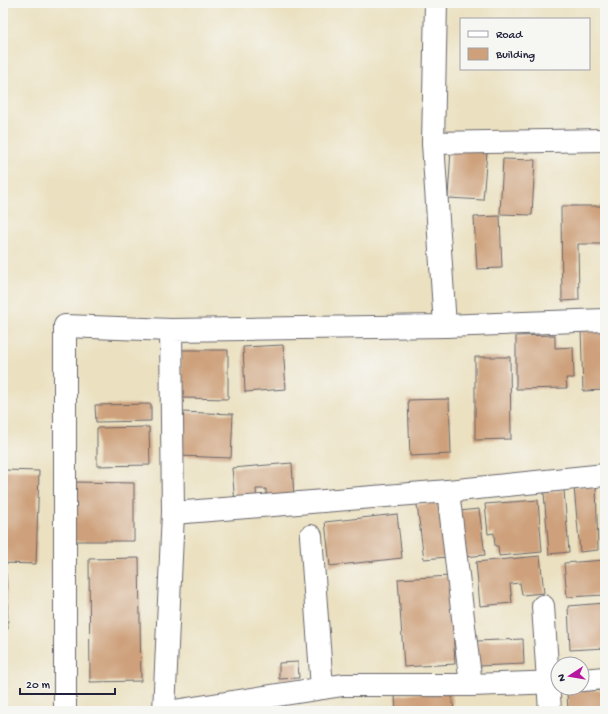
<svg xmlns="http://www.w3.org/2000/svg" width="608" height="714" font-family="'Gochi Hand',sans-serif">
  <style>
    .building { fill: #cea17b }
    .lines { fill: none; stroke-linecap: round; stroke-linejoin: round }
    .minor-casing { stroke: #68656a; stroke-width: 24 }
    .minor { stroke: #fff; stroke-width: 22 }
  </style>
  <rect width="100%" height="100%" fill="#f6f6f2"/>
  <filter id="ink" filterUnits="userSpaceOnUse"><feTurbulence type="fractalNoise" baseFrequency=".025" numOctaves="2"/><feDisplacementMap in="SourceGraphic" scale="8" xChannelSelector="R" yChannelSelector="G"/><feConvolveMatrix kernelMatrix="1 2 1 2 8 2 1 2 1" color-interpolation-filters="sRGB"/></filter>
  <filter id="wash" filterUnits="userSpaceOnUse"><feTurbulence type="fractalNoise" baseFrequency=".012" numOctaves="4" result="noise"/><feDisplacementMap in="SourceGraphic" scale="16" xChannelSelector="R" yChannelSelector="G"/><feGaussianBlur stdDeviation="0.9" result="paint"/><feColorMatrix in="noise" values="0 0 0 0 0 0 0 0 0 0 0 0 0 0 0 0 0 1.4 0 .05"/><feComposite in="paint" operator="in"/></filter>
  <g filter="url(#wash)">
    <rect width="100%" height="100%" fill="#ebe1c1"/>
    <g id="blocks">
      <!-- building -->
      <g class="building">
        <polygon points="451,149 487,152 483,200 448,198"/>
        <polygon points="503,159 535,160 532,215 500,214"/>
        <polygon points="561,206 603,206 604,244 578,244 579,300 562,301"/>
        <polygon points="500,216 502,268 477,269 474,217"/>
        <polygon points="605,328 605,390 583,391 581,329"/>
        <polygon points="555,335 555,348 573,347 574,378 566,378 567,388 516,389 516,336"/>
        <polygon points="283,345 286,389 245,392 243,347"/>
        <polygon points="181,350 228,350 228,399 182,398"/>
        <polygon points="475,357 510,357 511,439 475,440"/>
        <polygon points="449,399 451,454 410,456 408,400"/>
        <polygon points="151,404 151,421 96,422 95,405"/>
        <polygon points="181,412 233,414 231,458 180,456"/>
        <polygon points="149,427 150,465 97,466 97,428"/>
        <polygon points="292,463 294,498 267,501 266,489 256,489 257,501 235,503 232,468"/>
        <polygon points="3,470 39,471 36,564 3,563"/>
        <polygon points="73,482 134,483 134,541 73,541"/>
        <polygon points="596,485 598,550 580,552 574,487"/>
        <polygon points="564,490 569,552 549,554 544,493"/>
        <polygon points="538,500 542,552 499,556 498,546 495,546 494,533 488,534 485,504"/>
        <polygon points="441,502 448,557 424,559 417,505"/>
        <polygon points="479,509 485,555 464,557 459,511"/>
        <polygon points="397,514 402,558 330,566 325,522"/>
        <polygon points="540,556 544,593 522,595 520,583 510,584 512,603 480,606 476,562"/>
        <polygon points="139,558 141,681 90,682 89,559"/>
        <polygon points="605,560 605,595 567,597 564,563"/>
        <polygon points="3,574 6,574 8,629 3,629"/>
        <polygon points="450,576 455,664 404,667 398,579"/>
        <polygon points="605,603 605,648 570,650 568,606"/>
        <polygon points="523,639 524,664 478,666 477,641"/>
        <polygon points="3,643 4,643 7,685 3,685"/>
        <polygon points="298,662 299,678 279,679 279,663"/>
        <polygon points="451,689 454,711 396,711 395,696"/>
        <polygon points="605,690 605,711 568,711 567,692"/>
      </g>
    </g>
  </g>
  <g filter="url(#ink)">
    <use href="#blocks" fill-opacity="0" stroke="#68656a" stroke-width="1"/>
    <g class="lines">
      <defs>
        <g id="minor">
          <polyline points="436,3 433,143 445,326"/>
          <polyline points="433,143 605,140"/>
          <polyline points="448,491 471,685"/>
          <polyline points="173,513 448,491 605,475"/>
          <polyline points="311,536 322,688"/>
          <polyline points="543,606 550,711"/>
          <polyline points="582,680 605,678"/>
          <polyline points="65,711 65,326 171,330"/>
          <polyline points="164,711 173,513 171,330 445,326 605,320"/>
          <polyline points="174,711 343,685 471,685 558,682"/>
        </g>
      </defs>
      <!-- minor casing -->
      <use href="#minor" class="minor-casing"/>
      <!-- minor -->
      <use href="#minor" class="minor"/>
    </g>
  </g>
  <!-- margin -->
  <rect width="608" height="714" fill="none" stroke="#f6f6f2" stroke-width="16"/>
  <!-- legend -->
  <rect x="460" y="18" width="130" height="52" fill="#f6f6f2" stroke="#a1a1a9"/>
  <rect x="468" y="31" width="20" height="6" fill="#ffffff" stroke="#a1a1a9"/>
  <text x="496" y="38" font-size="12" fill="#22223b">Road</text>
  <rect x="468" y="48" width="20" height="12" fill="#cea17b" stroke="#a1a1a9"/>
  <text x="496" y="58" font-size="12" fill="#22223b">Building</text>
  <!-- north arrow -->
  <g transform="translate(570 676) rotate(258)"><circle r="19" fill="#f6f6f2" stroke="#a1a1a9"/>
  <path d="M0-3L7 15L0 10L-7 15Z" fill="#b5179e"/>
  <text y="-6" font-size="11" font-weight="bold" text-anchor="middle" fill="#22223b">N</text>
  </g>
  <!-- scale -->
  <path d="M20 688v6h95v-6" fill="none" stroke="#22223b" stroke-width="2"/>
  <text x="26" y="688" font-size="12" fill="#22223b" stroke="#f6f6f2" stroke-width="3" paint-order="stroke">20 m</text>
</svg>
